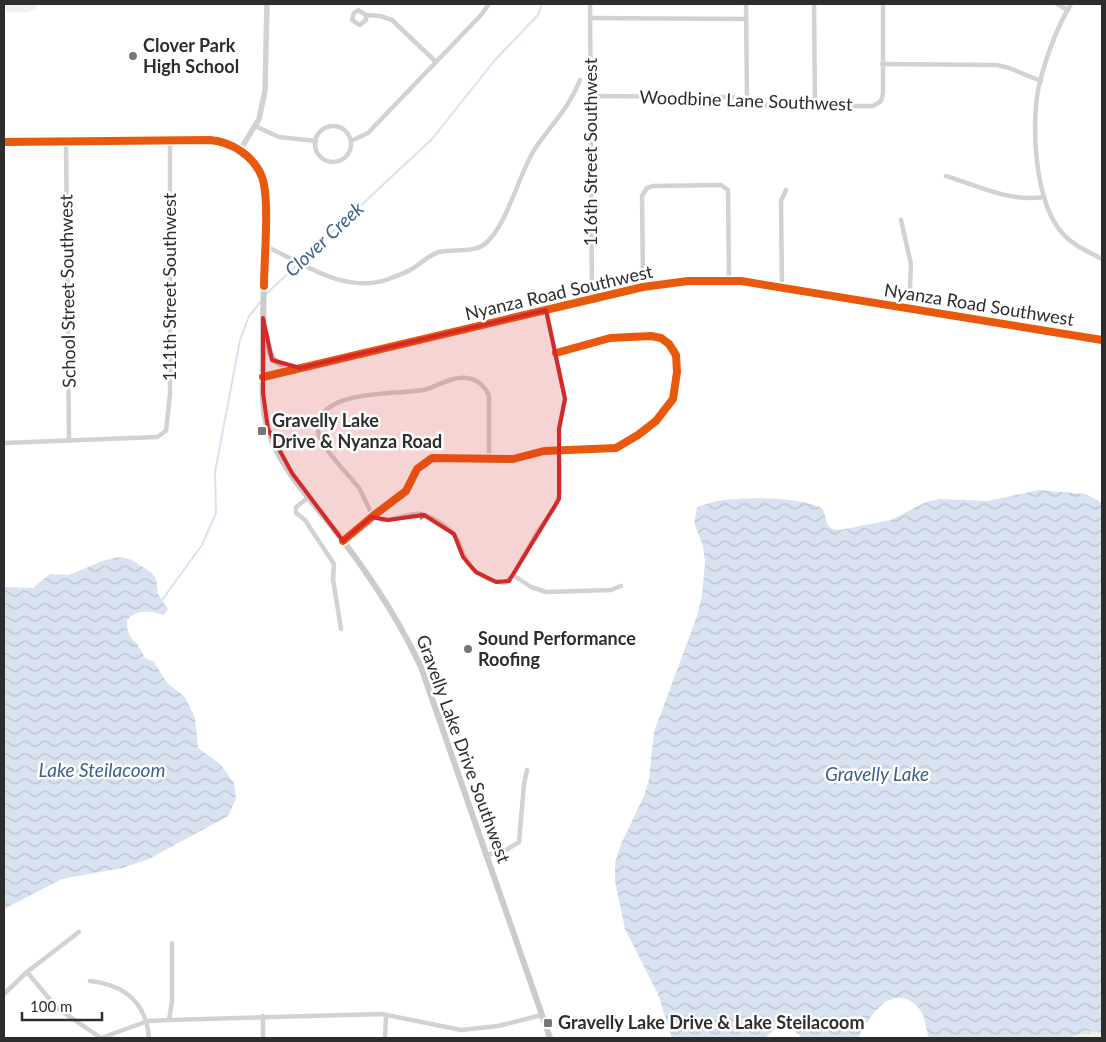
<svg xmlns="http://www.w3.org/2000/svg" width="1106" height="1042" font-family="Lato,sans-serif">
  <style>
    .park { fill: url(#park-tufts) }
    .pitch { fill: #eef3eb }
    .water { fill: url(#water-waves) }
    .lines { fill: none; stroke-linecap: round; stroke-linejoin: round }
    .stream { stroke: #d8e2f0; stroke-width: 2 }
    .minor { stroke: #d2d2d2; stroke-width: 4.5 }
    .tertiary { stroke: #d2d2d2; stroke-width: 5.5 }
    .secondary { stroke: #cbcbcb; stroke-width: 6 }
    .cycleway-casing { stroke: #fff; stroke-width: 11 }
    .cycleway { stroke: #e8590c; stroke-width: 8 }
    .oneway { fill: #808080 }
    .marked { fill: #d62828; fill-opacity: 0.2; stroke: #d62828; stroke-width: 4; stroke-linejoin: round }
    .poi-dot { fill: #767676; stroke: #fff; stroke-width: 2 }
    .labels { text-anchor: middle; stroke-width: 5; stroke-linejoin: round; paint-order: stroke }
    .poi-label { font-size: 18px; font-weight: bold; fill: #2d2d2d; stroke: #fff; text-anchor: start }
    .street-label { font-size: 18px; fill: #2d2d2d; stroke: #fff }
    .water-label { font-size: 19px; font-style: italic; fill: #3e618b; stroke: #fff }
  </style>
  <defs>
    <pattern id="park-tufts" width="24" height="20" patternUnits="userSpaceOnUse" patternTransform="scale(1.25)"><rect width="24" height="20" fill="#eef3eb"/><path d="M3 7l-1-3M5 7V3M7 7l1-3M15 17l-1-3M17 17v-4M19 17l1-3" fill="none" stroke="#ccd1ca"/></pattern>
    <pattern id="water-waves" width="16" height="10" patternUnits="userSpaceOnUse" patternTransform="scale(1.25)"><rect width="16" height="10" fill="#d8e2f0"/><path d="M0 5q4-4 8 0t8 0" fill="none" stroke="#bac2ce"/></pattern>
  </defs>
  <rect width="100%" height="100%" fill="#fff"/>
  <!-- park -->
  <polygon class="park" points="1087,1031 1102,1033 1102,1038 1069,1038"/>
  <!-- pitch -->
  <polygon class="pitch" points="4,4 36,4 36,8 28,12 4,12"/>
  <!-- water -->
  <g class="water">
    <path d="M1039,490L1086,494L1102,503V1033L1087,1031L1069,1038H929C926,1031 926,1022 923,1015C920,1008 914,1002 906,999C882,992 868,1021 858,1038H802C795,1030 789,1027 778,1026L765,1038H672L658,994L625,929L615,881V863L621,844L644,796L649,779L654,732L697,616L702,596L705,562L703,546L694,523L697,508C719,494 798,496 822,508C828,519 824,530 840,530L891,520L926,502L939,499L988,501Z"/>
    <path d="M120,557L132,560L152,573L156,579L158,594L168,609L164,615C149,611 138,608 127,620V628L131,638L137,644L145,658L154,662L167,683L185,697L195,718L198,748L221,765L234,783L236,799L228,816L149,859L122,868L62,879L4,909V587L33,588L50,574L69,575L105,560Z"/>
  </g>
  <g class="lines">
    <!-- stream -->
    <g class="stream">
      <polyline points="266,294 432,139 495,60 538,15 542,4"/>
      <polyline points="162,600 202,545 216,513 215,472 240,340 249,316 262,300"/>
    </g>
    <!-- minor -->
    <g class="minor">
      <polyline points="590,4 592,299"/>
      <polyline points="746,4 747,100"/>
      <polyline points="814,4 815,106"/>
      <polyline points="1057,4 1068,10"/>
      <path d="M1071,4C1057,27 1047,55 1040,81C1030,121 1034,204 1064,235C1074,246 1089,252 1102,259"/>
      <polyline points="366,15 366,20 360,25 352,20 354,13 358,10 366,15 380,16 392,20 436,62"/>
      <polyline points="590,18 745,19"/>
      <polyline points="882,64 997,65 1009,68 1041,81"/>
      <polyline points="591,96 731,97 768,106 873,106 881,101 883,94 883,4"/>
      <polyline points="255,126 279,137 316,141"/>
      <circle cx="333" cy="144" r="18"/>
      <polyline points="66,141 69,441"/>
      <polyline points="351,141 368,133 481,15 489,4"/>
      <path d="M946,176C978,186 1009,202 1044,197"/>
      <polyline points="901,220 911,264 909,308"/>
      <path d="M265,246C304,263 344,295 389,279C396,276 403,274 410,270C420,265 428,255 439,252C455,248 477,255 489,240C508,220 518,178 533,152C549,126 568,111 580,80"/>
      <polyline points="643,287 642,196 647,188 653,186 721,185 728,190 729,280"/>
      <polyline points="782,288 781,201 786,190"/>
      <polyline points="4,443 157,437 166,431 170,394 170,140"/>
      <path d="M489,459V396C486,387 477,379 467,378C452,376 440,385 427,389C400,396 329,388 318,422C312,441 348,473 359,488C364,497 368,507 373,516C389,527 404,512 421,514C431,516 444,525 451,531C467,546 457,566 488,579C494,581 499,584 506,582L513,575L538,531L555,507L560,492L559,429L565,399L546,310"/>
      <polyline points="309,497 296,507 296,513 305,520 334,564 333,579 341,629"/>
      <polyline points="343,541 373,516 406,491 417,469 432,458 513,459 544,451 616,448 638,435 656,421 673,399 677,372 676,355 669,344 661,338 651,336 610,338 556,353"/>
      <polyline points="513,575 531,587 546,592 611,590 621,586"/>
      <polyline points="485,855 503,852 519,842 524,784 527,770"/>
      <polyline points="27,972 57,1008 101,1038"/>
      <path d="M90,981C125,985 146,1002 149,1038"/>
      <polyline points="4,994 27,972 79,932"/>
      <polyline points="263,1016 263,1038"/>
      <polyline points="169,1020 172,1001 172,943"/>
      <polyline points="101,1038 148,1021 169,1020 382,1014 461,1030 498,1026 542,1015"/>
      <polyline points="385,1038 386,1015"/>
    </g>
    <!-- tertiary -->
    <g class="tertiary">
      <polyline points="240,150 259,119 265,91 267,4"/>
      <polyline points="263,377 643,287 688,281 741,281 1102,340"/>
    </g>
    <!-- secondary -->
    <g class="secondary">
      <path d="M4,142L217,141C245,148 262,167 265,196C265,246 263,296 263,347C263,374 260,403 268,430C281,472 318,507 344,542C374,582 400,622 421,667L550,1038"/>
      <path d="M266,334C271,361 271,364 300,368"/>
    </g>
    <defs>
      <g id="cycleway">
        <path d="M4,142L210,140C232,142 254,156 262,177C270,199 264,260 264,286"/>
        <polyline points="263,377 643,287 688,281 741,281 1102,340"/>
        <polyline points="343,541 373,516 406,491 417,469 432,458 513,459 544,451 616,448 638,435 656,421 673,399 677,372 676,355 669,344 661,338 651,336 610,338 556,353"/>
      </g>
    </defs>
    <!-- cycleway casing -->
    <use href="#cycleway" class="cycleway-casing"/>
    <!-- cycleway -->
    <use href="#cycleway" class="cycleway"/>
  </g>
  <!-- one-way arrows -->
  <defs><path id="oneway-solid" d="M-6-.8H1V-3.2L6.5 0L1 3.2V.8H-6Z" transform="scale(1.25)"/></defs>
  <use class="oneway" href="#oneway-solid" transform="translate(419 516) rotate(4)"/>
  <!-- marked area -->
  <path class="marked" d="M546,310L565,399L559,429V499L509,581L496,582L476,572L463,557L454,534L424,515L388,520L371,517L343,541L292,473L268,429L263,393V318L272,360L300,368Z"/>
  <!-- markers -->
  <g class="poi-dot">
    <circle cx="133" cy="56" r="5"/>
    <rect x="257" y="426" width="10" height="10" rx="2.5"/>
    <circle cx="468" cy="649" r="5"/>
    <rect x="543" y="1018" width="10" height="10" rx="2.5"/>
  </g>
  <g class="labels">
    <!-- poi labels -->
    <g class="poi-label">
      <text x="143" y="52">Clover Park<tspan x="143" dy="21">High School</tspan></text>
      <text x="272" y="427">Gravelly Lake<tspan x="272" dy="21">Drive &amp; Nyanza Road</tspan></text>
      <text x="478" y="645">Sound Performance<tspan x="478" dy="21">Roofing</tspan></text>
      <text x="558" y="1029">Gravelly Lake Drive &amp; Lake Steilacoom</text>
    </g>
    <!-- street labels -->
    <g class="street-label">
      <text transform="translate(746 101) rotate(2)" y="6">Woodbine Lane Southwest</text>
      <text transform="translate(591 152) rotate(-90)" y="6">116th Street Southwest</text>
      <text transform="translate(170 287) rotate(-90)" y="6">111th Street Southwest</text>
      <text transform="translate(68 291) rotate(-91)" y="6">School Street Southwest</text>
      <text transform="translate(559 293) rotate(-13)" y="6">Nyanza Road Southwest</text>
      <text transform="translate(979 305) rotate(9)" y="6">Nyanza Road Southwest</text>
      <text transform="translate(463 749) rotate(70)" y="6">Gravelly Lake Drive Southwest</text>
    </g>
    <!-- water labels -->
    <g class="water-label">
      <text transform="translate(324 239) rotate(-43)" y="7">Clover Creek</text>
      <text x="102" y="777">Lake Steilacoom</text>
      <text x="877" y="781">Gravelly Lake</text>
    </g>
  </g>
  <!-- border -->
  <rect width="1106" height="1042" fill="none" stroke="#2d2d2d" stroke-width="10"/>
  <!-- scale -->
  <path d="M22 1012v8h80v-8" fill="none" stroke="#2d2d2d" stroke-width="2.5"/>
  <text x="30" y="1012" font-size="15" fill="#2d2d2d" stroke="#ffffff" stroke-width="4" paint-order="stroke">100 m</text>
</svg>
